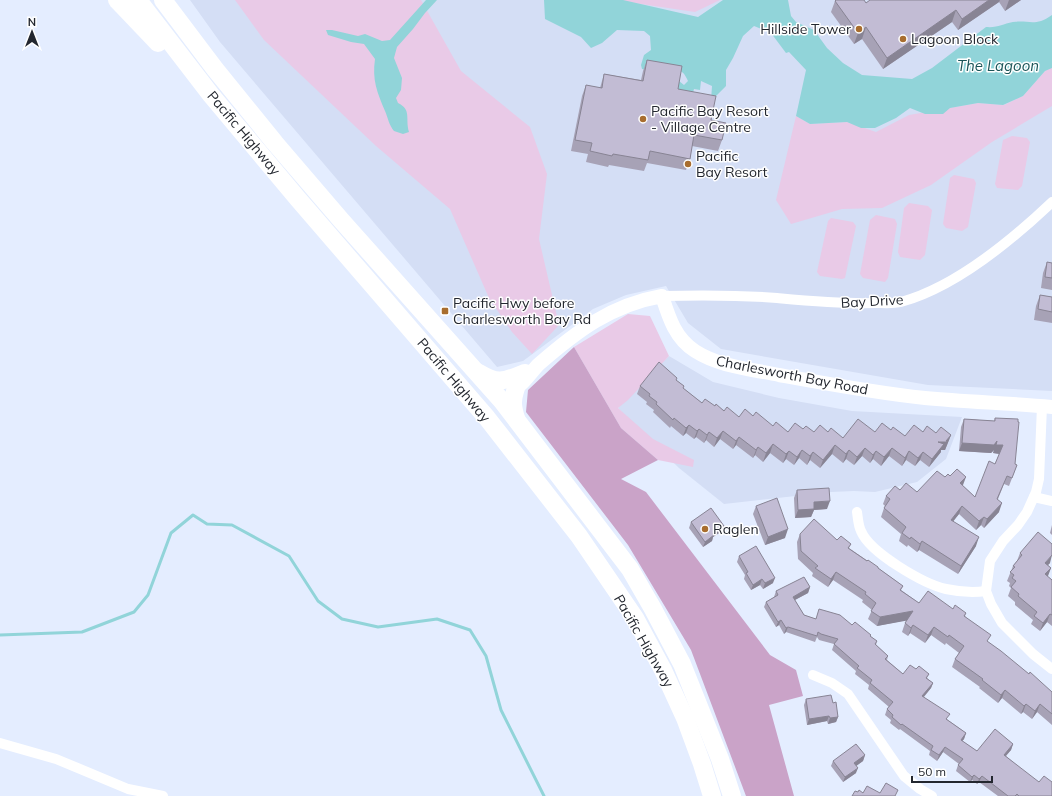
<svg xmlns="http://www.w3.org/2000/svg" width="1052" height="796" font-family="Mulish,sans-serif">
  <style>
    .built { fill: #d4def5 }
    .green { fill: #e9cae7 }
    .forest { fill: #caa3c8 }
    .water { fill: #91d4d9 }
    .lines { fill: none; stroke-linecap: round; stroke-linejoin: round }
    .stream { stroke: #91d4d9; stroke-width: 3 }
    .street { stroke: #fff; stroke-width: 10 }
    .secondary { stroke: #fff; stroke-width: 14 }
    .highway { stroke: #fff; stroke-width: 18 }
    .wall { fill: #a7a2b6 }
    .shaded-wall { fill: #888494 }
    .building { fill: #c2bcd4; stroke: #888494 }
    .poi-dot { fill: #a86d2e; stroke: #fff; stroke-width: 1.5 }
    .labels { text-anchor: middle; stroke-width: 3; stroke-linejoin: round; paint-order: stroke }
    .poi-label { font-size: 14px; fill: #23272f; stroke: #fff; text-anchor: start }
    .street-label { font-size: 14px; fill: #23272f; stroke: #fff }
    .water-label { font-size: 15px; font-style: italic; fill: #1b5558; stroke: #fff }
  </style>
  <rect width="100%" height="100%" fill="#e4edff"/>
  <!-- built -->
  <g class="built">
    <polygon points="190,0 1052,0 1052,391 928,385 721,349 688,323 666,286 626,295 593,309 523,361 497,367 220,42"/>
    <polygon points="669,356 713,382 779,398 852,411 962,417 946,459 917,482 875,492 854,491 831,492 724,504 679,468 618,408"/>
  </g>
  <!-- green -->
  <g class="green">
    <polygon points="235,0 421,0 461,71 530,127 547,174 539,239 559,325 532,354 512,332 489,298 450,209 376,146 264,40"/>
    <polygon points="614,0 720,0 695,12"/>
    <polygon points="1052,67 1052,106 992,142 931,185 882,208 842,209 791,224 776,200 796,116 810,124 847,122 876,132 909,115 978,103 1004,105 1023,96 1045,71"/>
    <polygon points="1012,136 1027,138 1030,142 1022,186 1018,190 997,188 995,184 1003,140"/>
    <polygon points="954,175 974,179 976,183 968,227 962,231 946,228 943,224 950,178"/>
    <polygon points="909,203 928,206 932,210 925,255 920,260 900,257 898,252 904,208"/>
    <polygon points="876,215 895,219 897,224 888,278 885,282 863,278 860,274 870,220"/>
    <polygon points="831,218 853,222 856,226 845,278 842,279 820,276 817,272 828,221"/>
    <polygon points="628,314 650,316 669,356 628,400 618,408 653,439 694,460 693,467 658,460 621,428 574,347"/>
  </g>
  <!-- forest -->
  <polygon class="forest" points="574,347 621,428 658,460 621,479 646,492 770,655 796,670 803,696 769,705 794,796 746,796 691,650 628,545 526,412 528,390"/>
  <!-- water -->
  <g class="water">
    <path d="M426,0H437L425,13L413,29L397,47L394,58L402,78L401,90L396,98L398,103C412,110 405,118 409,132L403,134L394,131C389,125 388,118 385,111C377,92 372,80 375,59L364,44L351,42L328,35L326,30H332L358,36L365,34L382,41L390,40Z"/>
    <path d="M544,0H623L698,17L723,0H788L791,16L796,22L814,30L827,48L843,63L862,75L912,79L932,68L986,27C998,28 1002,24 1013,22C1030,20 1035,27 1052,15V68L1045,71L1023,96L1003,105L978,103L950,108L943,114H925L910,108L896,118L875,128H861L847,122L810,124L796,116L806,70L789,52L786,53L771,33L754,26L743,36L733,58L726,70V86L711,101L712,86L701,81L700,90L694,89L692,96L676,93L679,81L684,85L688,81C682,67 678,71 665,72C658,72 650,70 642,69L641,65L644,55L651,50L650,36L644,31L617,30L602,43L591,48L581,37L545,19Z"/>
  </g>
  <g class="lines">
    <!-- stream -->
    <polyline class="stream" points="0,635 82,632 134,612 148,595 171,533 193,515 207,524 232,525 289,556 318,601 342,619 378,627 437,619 470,630 486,656 501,710 544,796"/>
    <!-- street -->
    <g class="street">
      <path d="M662,296C700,295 739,295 777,298C810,301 842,304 874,303C883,303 893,304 901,302C956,287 1012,240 1052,202"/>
      <polyline points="1042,406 1039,479 1036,492 1027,512 1018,525 1003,541 990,561 986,591 991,604 1002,623 1033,654 1052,669"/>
      <polyline points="1034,497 1052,501"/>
      <path d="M857,512C858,518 858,525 861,531C870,553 924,584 946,589C960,592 972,593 986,591"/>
      <polyline points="813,675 832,683 848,694 904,776 920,789 932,796"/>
      <polyline points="0,743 56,759 128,789 163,796"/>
    </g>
    <!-- secondary -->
    <path class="secondary" d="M520,385C527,379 532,371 539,364C577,331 611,305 662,296C669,318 675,338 695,351C720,367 751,369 779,375C828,384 876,393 925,398C967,402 1010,403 1052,407"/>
    <!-- highway -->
    <g class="highway">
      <polyline points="117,0 158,43"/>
      <polyline points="138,0 211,95 298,199 487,418 579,536 635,618 663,670 685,718 702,764 712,796"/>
      <polyline points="163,0 215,69 275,143 341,220 502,401 630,569 653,609 682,664 720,759 732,796"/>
      <path d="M479,373C499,385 504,381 525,373"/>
      <path d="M516,418C512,406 512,400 516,388"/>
    </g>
  </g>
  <!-- wall -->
  <g class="wall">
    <polygon points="870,0 1021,0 1005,11 999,2 958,30 952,22 883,69 862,39 854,44 831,12 835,1 866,3"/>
    <polygon points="647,60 711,120 722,140 718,151 692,146 690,159 686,170 647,163 644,171 609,165 608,167 586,162 588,154 571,151 582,96 586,85 600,88 604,74 641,80 643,71"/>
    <polygon points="1047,262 1052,263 1052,290 1041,288 1043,273"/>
    <polygon points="1040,295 1052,297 1052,323 1034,320 1036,306"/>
    <polygon points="676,380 684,386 683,388 702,403 715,406 739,417 753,416 773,426 788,432 803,429 814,432 828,432 843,438 891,430 905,436 923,432 951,435 945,450 941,450 941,452 929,467 920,460 915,466 906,460 902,466 889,456 881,466 873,459 870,463 862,456 854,465 846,459 843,463 832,454 820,468 810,460 807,465 799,458 794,465 786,459 783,463 770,453 763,462 755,455 753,458 736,445 733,449 720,439 714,447 706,440 704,443 696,437 694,439 686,433 683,436 671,426 670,428 653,412 654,410 646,404 647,402 637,394 640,386"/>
    <polygon points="995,418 1015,464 1017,465 1009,486 1004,484 998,499 999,512 984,528 981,525 976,530 959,514 953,521 976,546 958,574 919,550 917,552 908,545 907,547 899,541 901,534 881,517 884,508 885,506 883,504 886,496 900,490 917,492 945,477 963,485 962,485 975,497 995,464 999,454 993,453 994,450 991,453 959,451 961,427 964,419 994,421"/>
    <polygon points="797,490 827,509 814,510 811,517 795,518 794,498"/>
    <polygon points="756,506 785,538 765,545 753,514"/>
    <polygon points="691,522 722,531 713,537 712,541 703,547 689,528"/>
    <polygon points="1052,525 1052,535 1050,533"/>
    <polygon points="800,534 837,540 851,544 849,548 878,568 903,586 901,590 919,603 953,609 966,613 965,616 988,642 1052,692 1052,725 1037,712 1032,719 1023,712 1021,714 1002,698 998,703 979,688 980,687 952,667 955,659 959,653 946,643 945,645 931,635 925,643 910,633 908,636 902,632 905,623 907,620 877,626 868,619 872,610 862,602 863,600 833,580 828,587 812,576 813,573 798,559 797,542"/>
    <polygon points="1020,553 1050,563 1048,565 1051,568 1047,576 1052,580 1052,626 1047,622 1040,631 1031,624 1033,620 1015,605 1015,602 1008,596 1011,588 1009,586 1010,583 1007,581 1013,566 1017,561"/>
    <polygon points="739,556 773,583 763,589 760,585 751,590 744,579 745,575 737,562"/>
    <polygon points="810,587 808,593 795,600 804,615 816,619 852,625 870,636 877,641 876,645 888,656 887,660 903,674 916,669 929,674 927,678 933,683 931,688 924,697 948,720 966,733 964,739 962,741 977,751 1013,744 1011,750 1006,756 1052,796 998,796 979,782 977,784 972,780 970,782 956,771 958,765 959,764 943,752 937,761 929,755 930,751 900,729 899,730 890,723 891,720 885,715 887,709 889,707 868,689 869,685 855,674 856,671 832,650 834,644 819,640 817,637 815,642 786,632 784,634 779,625 776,627 764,607 766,602 774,597 776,591"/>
    <polygon points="806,699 833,703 838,717 836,722 828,724 827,721 807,725 804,705"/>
    <polygon points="865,755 863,761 856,766 856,773 843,782 831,766 833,761"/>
  </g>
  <!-- shaded-wall -->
  <g class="shaded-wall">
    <polygon points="989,0 1000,0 999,2 958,30 962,19"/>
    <polygon points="1009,0 1021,0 1005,11"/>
    <polygon points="956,10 952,22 883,69 887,58"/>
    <polygon points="866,27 862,39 854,44 858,33"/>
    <polygon points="689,425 686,433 683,436 686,428"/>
    <polygon points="699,429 696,437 694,439 697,431"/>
    <polygon points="723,431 720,439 714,447 717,438"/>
    <polygon points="709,432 706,440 704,443 707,435"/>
    <polygon points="951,435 945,450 941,450 941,452 929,467 938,442 946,441"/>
    <polygon points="739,437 736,445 733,449 736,441"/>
    <polygon points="997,441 1003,445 1000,454 993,453 994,450 991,453 959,451 962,443"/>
    <polygon points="773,444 770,453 763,462 766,453"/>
    <polygon points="835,445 832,454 820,468 823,460"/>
    <polygon points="758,447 755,455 753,458 756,450"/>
    <polygon points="865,448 862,456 854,465 857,457"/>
    <polygon points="892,448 889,456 881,466 884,457"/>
    <polygon points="802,450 799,458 794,465 797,457"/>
    <polygon points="849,450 846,459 843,463 846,454"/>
    <polygon points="789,451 786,459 783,463 786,454"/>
    <polygon points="876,451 873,459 870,463 873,455"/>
    <polygon points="909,451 906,460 902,466 905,458"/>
    <polygon points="813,452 810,460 807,465 810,456"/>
    <polygon points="923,452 920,460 915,466 918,458"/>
    <polygon points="966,477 963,485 957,492 960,483"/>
    <polygon points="830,501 827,509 814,510 811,517 795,518 798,510 814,502"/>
    <polygon points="1002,503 999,512 984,528 987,519"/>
    <polygon points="962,506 959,514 948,528 951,520"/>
    <polygon points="984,517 981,525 976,530 979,521"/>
    <polygon points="724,526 722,531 713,537 712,541 703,547 705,542 713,533"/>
    <polygon points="788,529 785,538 765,545 768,537"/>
    <polygon points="979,537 976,546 958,574 961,566"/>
    <polygon points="922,541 919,550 917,552 920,544"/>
    <polygon points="1052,555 1050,563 1042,571 1045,563"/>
    <polygon points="1051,568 1048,576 1042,583 1045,574"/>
    <polygon points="836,572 833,580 828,587 831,579"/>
    <polygon points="775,578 773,583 763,589 765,583"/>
    <polygon points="762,579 760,585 751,590 753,585"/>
    <polygon points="810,587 808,593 791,602 793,597"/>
    <polygon points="913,611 910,620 877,626 880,617"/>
    <polygon points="1050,614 1047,622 1040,631 1043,623"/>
    <polygon points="781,620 779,625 776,627 778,622"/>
    <polygon points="913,625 910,633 908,636 911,628"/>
    <polygon points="788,627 786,632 784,634 786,628"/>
    <polygon points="934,627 931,635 925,643 928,635"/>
    <polygon points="933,683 931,688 920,701 922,696"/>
    <polygon points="1005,690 1002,698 998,703 1001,695"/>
    <polygon points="1026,704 1023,712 1021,714 1024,706"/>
    <polygon points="1040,704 1037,712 1032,719 1035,711"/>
    <polygon points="829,716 827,721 807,725 809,719"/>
    <polygon points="838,717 836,722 828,724 830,718"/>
    <polygon points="966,733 964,739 959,745 961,740"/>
    <polygon points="1013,744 1011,750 1002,760 1004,755"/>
    <polygon points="945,747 943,752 937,761 939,755"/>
    <polygon points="865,755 863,761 852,769 854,763"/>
    <polygon points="858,768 856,773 843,782 845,777"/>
    <polygon points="974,775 972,780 970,782 972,777"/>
    <polygon points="982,776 979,782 977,784 979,779"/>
  </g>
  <!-- building -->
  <g class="building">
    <polygon points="836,0 864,0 866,3 870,0 989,0 962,19 956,10 887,58 866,27 858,33 835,1"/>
    <polygon points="647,60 682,66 678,89 716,96 711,120 726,123 722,140 694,135 690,159 650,151 648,160 613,154 612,156 590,151 592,143 575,140 586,85 602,88 604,74 643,81"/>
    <polygon points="1047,262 1052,263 1052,278 1045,277"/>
    <polygon points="1040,295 1052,297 1052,312 1038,309"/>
    <polygon points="659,362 677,378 676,380 684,386 683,388 702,403 705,399 715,406 716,404 724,411 727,407 739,417 745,409 753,416 756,412 773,426 776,422 788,432 795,423 803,429 806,426 814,432 820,425 828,432 831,428 843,438 858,419 875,432 882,423 891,430 893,427 905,436 914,425 923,432 927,426 936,433 941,427 951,435 946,441 948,442 938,442 944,444 932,459 923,452 918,458 909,451 905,458 892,448 884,457 876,451 873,455 865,448 857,457 849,450 846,454 835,445 823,460 813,452 810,456 802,450 797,457 789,451 786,454 773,444 766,453 758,447 756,450 739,437 736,441 723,431 717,438 709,432 707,435 699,429 697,431 689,425 686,428 674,418 673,420 656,404 657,402 649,396 650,394 640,386"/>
    <polygon points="995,418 1018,419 1018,422 1019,422 1015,464 1017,465 1012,478 1007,476 997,499 1002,503 987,519 984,517 979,521 962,506 951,520 979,537 961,566 922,541 920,544 911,537 910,539 902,533 906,527 884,508 890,499 886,496 895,486 900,490 906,483 917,492 937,471 945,477 948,474 950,476 957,469 966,477 960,483 975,497 989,461 995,464 1003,445 996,445 997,441 994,445 962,443 964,419 995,421"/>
    <polygon points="829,488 830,501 814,502 814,509 798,510 797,490"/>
    <polygon points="777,498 788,529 768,537 756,506"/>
    <polygon points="711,508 724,526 713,533 714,535 705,542 691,522"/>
    <polygon points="814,519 837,540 841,536 851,544 848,548 867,561 868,560 878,567 878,568 903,586 900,590 919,603 928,591 953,609 955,605 966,613 964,616 991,635 987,641 1001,651 1029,674 1030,672 1052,692 1052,714 1040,704 1035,711 1026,704 1024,706 1005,690 1001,695 982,680 983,679 955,659 964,646 949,635 948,637 934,627 928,635 913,625 911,628 905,623 913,611 880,617 871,611 876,603 865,594 866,592 836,572 831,579 815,568 818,566 801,551 800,534"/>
    <polygon points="1038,532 1052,544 1052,555 1045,563 1051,568 1045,574 1052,580 1052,615 1050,614 1043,623 1034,616 1037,612 1018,596 1019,594 1011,587 1016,581 1012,578 1014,575 1010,572 1015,567 1013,566 1022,555 1020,553"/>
    <polygon points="756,546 775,578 765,583 762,579 753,585 746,573 748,572 739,556"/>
    <polygon points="804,577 810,587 793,597 804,615 816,619 819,609 840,615 852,625 855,622 871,635 870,636 877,641 875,644 888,656 885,659 903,674 910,665 916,669 919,666 929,674 926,678 933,683 922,696 950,714 946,719 966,733 961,740 977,751 995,729 1013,744 1004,755 1039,782 1044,776 1052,782 1052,796 1019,796 1017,794 1015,796 1008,796 982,776 979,779 974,775 972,777 958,765 963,759 945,747 939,755 931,750 933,746 902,724 901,725 892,717 893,715 887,709 893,702 870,683 872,680 857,668 859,666 834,644 838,639 821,634 818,632 817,636 788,627 786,628 781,620 778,622 766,602 778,595 776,591"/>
    <polygon points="831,695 833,703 836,702 838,717 830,718 829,716 809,719 806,699"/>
    <polygon points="856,744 865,755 854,763 858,768 845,777 833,761"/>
    <polygon points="886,783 898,790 895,796 852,796 855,791 858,792 859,790 863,793 867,786 880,793"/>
  </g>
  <!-- markers -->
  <g class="poi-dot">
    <circle cx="859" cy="29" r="4"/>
    <circle cx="903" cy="39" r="4"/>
    <circle cx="643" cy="119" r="4"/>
    <circle cx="688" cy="164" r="4"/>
    <rect x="441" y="307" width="8" height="8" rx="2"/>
    <circle cx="705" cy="529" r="4"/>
  </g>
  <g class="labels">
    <!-- poi labels -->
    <g class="poi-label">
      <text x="851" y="34" text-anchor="end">Hillside Tower</text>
      <text x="911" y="44">Lagoon Block</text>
      <text x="651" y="116">Pacific Bay Resort<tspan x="651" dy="16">- Village Centre</tspan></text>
      <text x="696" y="161">Pacific<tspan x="696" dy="16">Bay Resort</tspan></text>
      <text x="453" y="308">Pacific Hwy before<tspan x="453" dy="16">Charlesworth Bay Rd</tspan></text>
      <text x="713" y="534">Raglen</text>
    </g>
    <!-- street labels -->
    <g class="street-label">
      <text transform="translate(244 133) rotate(50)" y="5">Pacific Highway</text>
      <text transform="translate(872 301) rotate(-3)" y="5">Bay Drive</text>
      <text transform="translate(792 375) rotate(11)" y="5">Charlesworth Bay Road</text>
      <text transform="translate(454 380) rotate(50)" y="5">Pacific Highway</text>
      <text transform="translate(644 641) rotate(60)" y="5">Pacific Highway</text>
    </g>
    <!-- water labels -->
    <g class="water-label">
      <text x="998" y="71">The Lagoon</text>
    </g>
  </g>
  <!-- north arrow -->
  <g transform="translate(32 32)" stroke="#ffffff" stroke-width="3" paint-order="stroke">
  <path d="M0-3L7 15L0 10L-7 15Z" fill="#23272f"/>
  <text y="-6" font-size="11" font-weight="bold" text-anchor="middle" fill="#23272f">N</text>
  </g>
  <!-- scale -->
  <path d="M912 776v6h80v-6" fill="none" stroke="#23272f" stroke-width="2"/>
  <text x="918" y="776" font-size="12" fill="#23272f" stroke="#ffffff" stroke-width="3" paint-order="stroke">50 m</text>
</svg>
